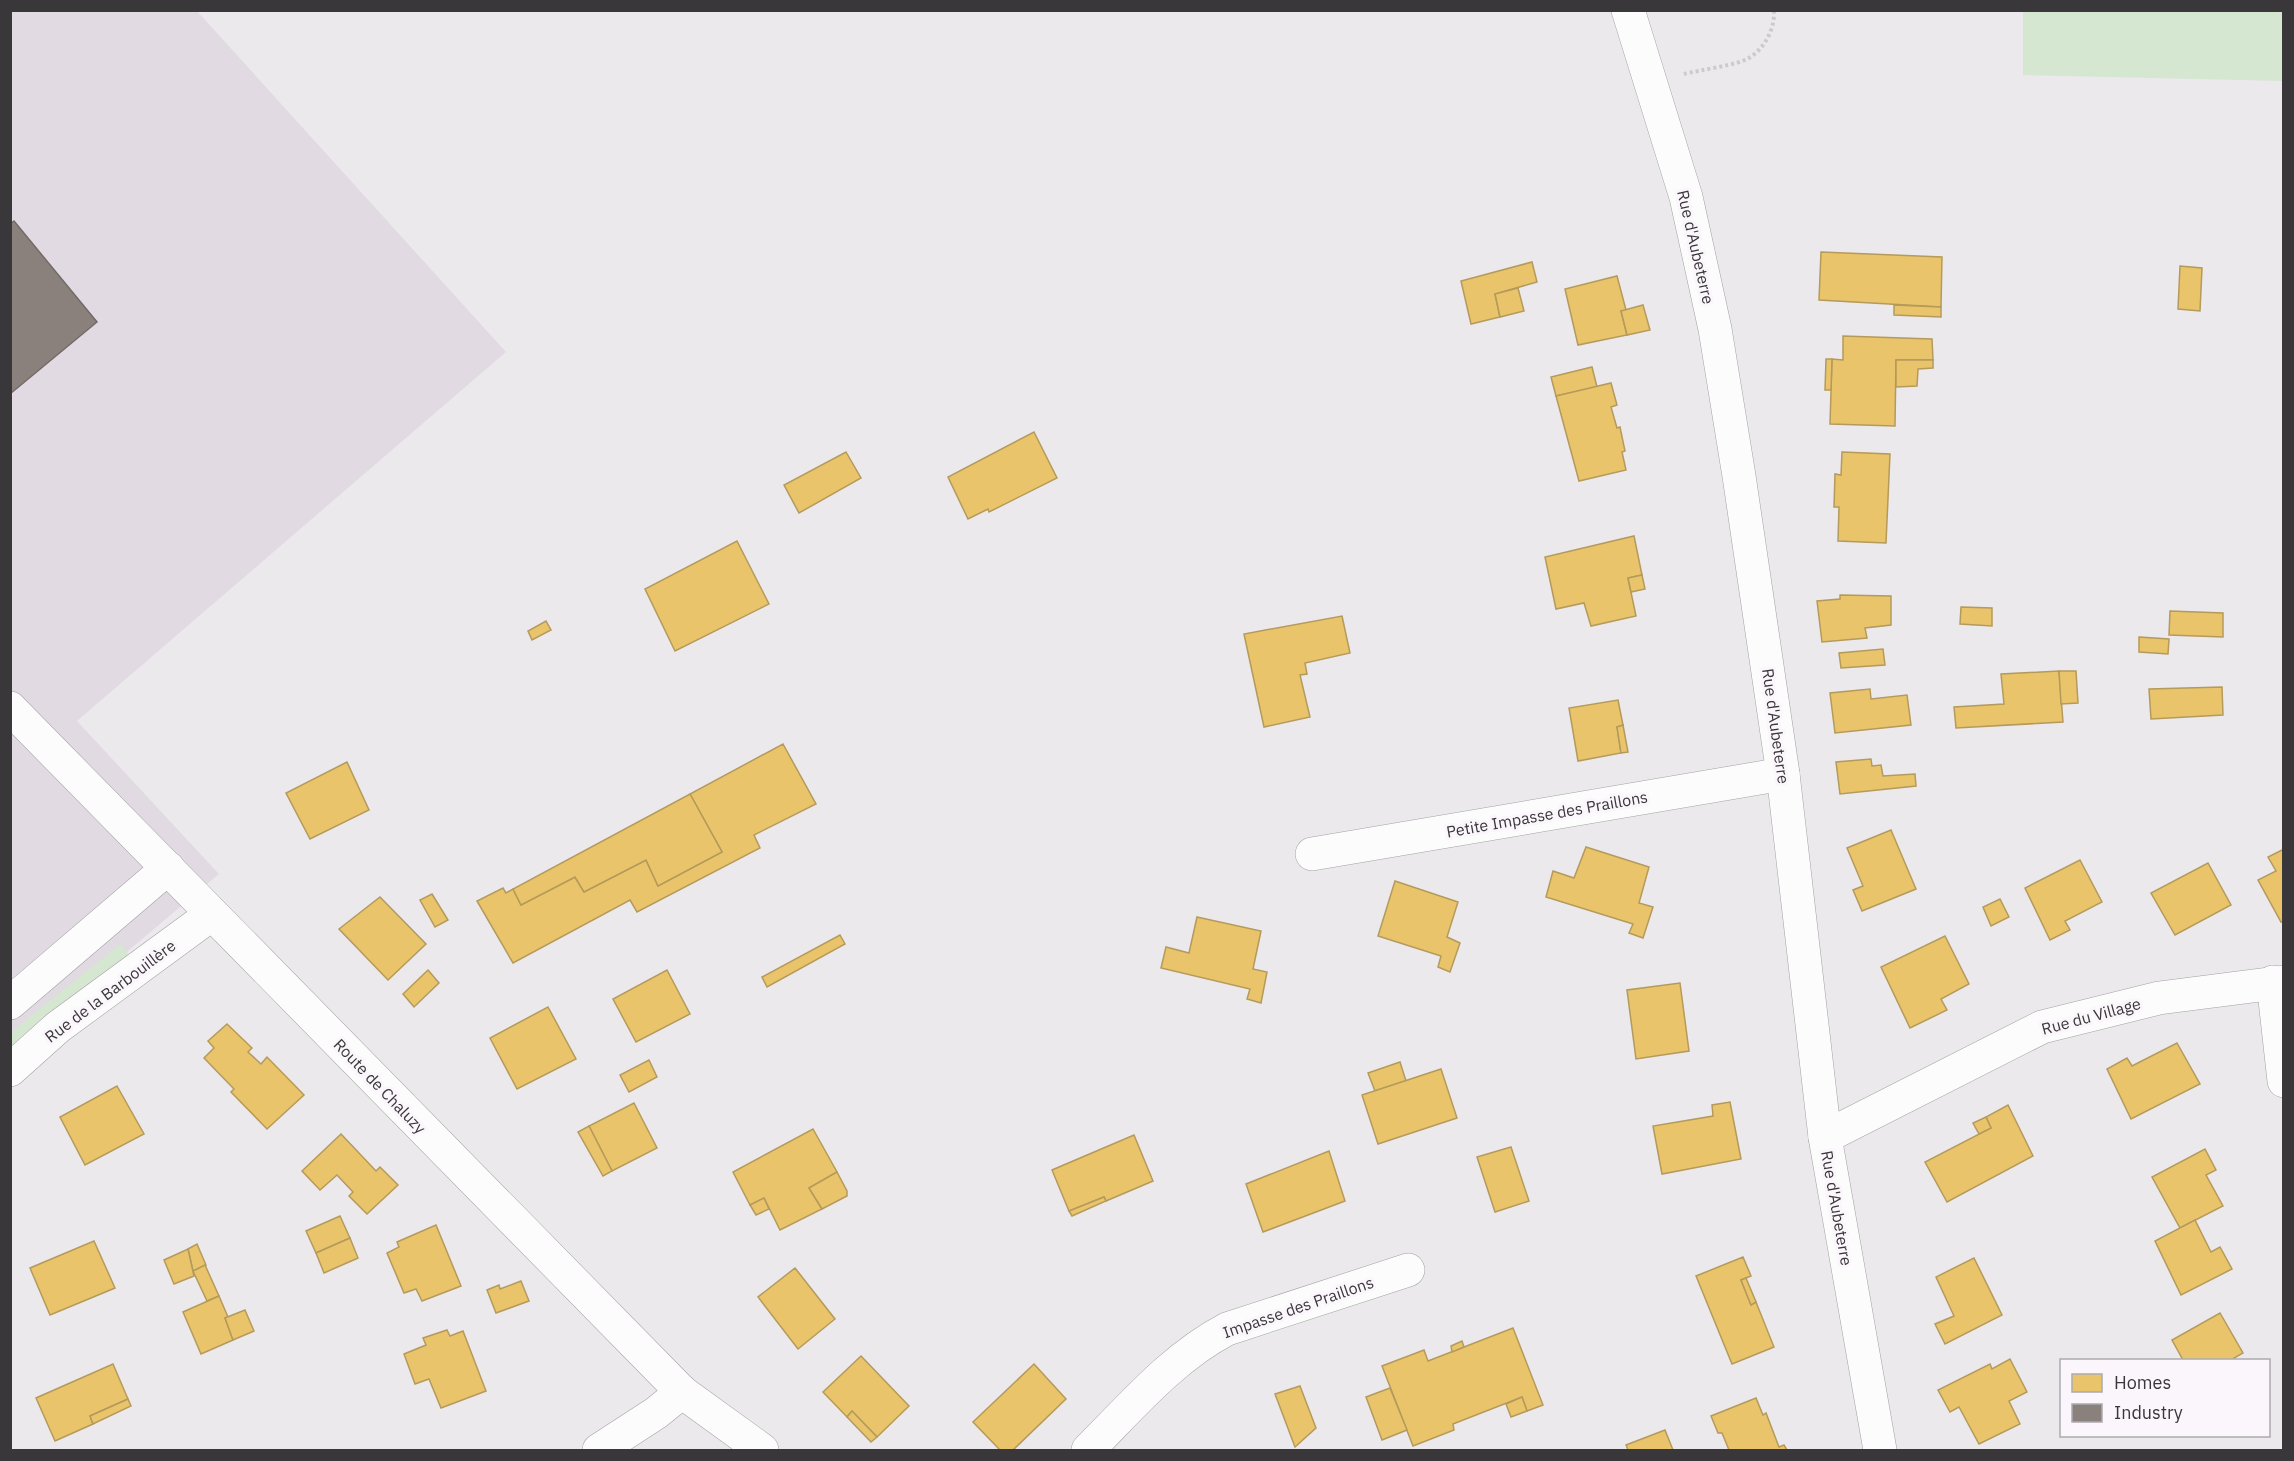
<svg xmlns="http://www.w3.org/2000/svg" width="2294" height="1461" font-family="'IBM Plex Sans',sans-serif">
  <style>
    .built { fill: #e1dae2 }
    .green { fill: #d5e6d1 }
    .homes { fill: #e9c46a; stroke: #b49a5b; stroke-width: 1.5 }
    .industry { fill: #8a817c; stroke: #726b68; stroke-width: 1.5 }
    .lines { fill: none; stroke-linecap: round; stroke-linejoin: round }
    .minor-casing { stroke: #a3a1a4; stroke-width: 34 }
    .path { stroke: #cccbcc; stroke-width: 4; stroke-dasharray: 3 3; stroke-linecap: butt }
    .minor { stroke: #fcfcfc; stroke-width: 33 }
    .labels { text-anchor: middle; stroke-width: 6; stroke-linejoin: round; paint-order: stroke }
    .street-label { font-size: 16px; fill: #393739; stroke: #fbf6fc }
  </style>
  <rect width="100%" height="100%" fill="#ece9ed"/>
  <!-- built -->
  <polygon class="built" points="11,11 197,11 506,352 77,721 219,874 11,1050"/>
  <!-- green -->
  <g class="green">
    <polygon points="2023,11 2283,11 2283,81 2023,75"/>
    <polygon points="121,943 131,958 11,1056 11,1032"/>
  </g>
  <!-- homes -->
  <g class="homes">
    <polygon points="1821,252 1942,257 1941,307 1819,300"/>
    <polygon points="1532,262 1537,282 1495,294 1500,317 1471,324 1461,281"/>
    <polygon points="2180,266 2202,268 2200,311 2178,309"/>
    <polygon points="1617,276 1626,310 1621,311 1627,335 1578,345 1565,289"/>
    <polygon points="1518,288 1524,311 1500,317 1495,294"/>
    <polygon points="1643,305 1650,330 1627,335 1621,311"/>
    <polygon points="1894,305 1941,307 1941,317 1894,315"/>
    <polygon points="1843,336 1932,339 1933,360 1896,360 1895,426 1830,424 1832,359 1843,360"/>
    <polygon points="1826,359 1832,359 1831,390 1825,390"/>
    <polygon points="1896,360 1933,360 1933,368 1918,369 1917,386 1896,387"/>
    <polygon points="1592,367 1597,387 1556,396 1551,377"/>
    <polygon points="1611,383 1617,405 1611,407 1617,428 1620,427 1625,451 1622,452 1626,470 1579,481 1556,396"/>
    <polygon points="1034,432 1057,478 989,512 988,509 968,519 948,477"/>
    <polygon points="846,452 861,478 799,513 784,485"/>
    <polygon points="1842,452 1890,454 1886,543 1838,541 1839,507 1834,507 1835,474 1841,475"/>
    <polygon points="1634,536 1642,575 1628,578 1636,616 1591,626 1584,603 1556,609 1545,557"/>
    <polygon points="737,541 769,604 675,651 645,589"/>
    <polygon points="1642,575 1645,589 1631,592 1628,578"/>
    <polygon points="1840,595 1891,596 1891,625 1865,628 1867,638 1822,642 1817,601 1840,599"/>
    <polygon points="1961,607 1992,608 1992,626 1960,624"/>
    <polygon points="2170,611 2223,613 2223,637 2169,635"/>
    <polygon points="1342,616 1350,653 1305,663 1307,674 1300,675 1310,717 1264,727 1244,634"/>
    <polygon points="546,621 551,630 532,640 528,631"/>
    <polygon points="2139,637 2169,639 2168,654 2139,652"/>
    <polygon points="1883,649 1885,665 1841,668 1839,653"/>
    <polygon points="2059,671 2063,722 1956,728 1954,707 2004,704 2001,674"/>
    <polygon points="2059,671 2076,671 2078,703 2061,704"/>
    <polygon points="2222,687 2223,715 2151,719 2149,689"/>
    <polygon points="1870,689 1871,699 1907,695 1911,725 1835,733 1830,693"/>
    <polygon points="1618,700 1623,725 1617,727 1621,753 1578,761 1569,708"/>
    <polygon points="1623,725 1628,752 1621,753 1617,727"/>
    <polygon points="783,744 816,804 754,835 760,848 637,912 630,900 513,963 477,901 503,888 506,893 513,889 521,905 575,877 584,892 646,860 658,886 722,852 690,794"/>
    <polygon points="1871,759 1872,766 1881,765 1883,776 1915,774 1916,786 1840,794 1836,762"/>
    <polygon points="347,762 369,810 310,839 286,793"/>
    <polygon points="690,794 722,852 658,886 646,860 584,892 575,877 521,905 513,889"/>
    <polygon points="1891,830 1916,889 1862,911 1853,890 1863,886 1847,848"/>
    <polygon points="1586,847 1649,867 1639,903 1653,907 1643,938 1629,933 1633,924 1546,897 1553,871 1574,878"/>
    <polygon points="2284,849 2284,921 2281,922 2258,880 2276,871 2268,857"/>
    <polygon points="2080,860 2102,902 2065,921 2070,930 2050,940 2025,888"/>
    <polygon points="2208,863 2231,905 2175,935 2151,893"/>
    <polygon points="1395,881 1458,902 1447,937 1460,943 1450,972 1438,967 1441,956 1378,936"/>
    <polygon points="432,894 448,920 435,927 420,900"/>
    <polygon points="380,897 426,944 388,980 339,929"/>
    <polygon points="2000,899 2009,917 1991,926 1983,907"/>
    <polygon points="1197,917 1261,931 1253,969 1267,972 1261,1003 1247,999 1250,989 1161,968 1166,947 1189,953"/>
    <polygon points="840,935 845,944 767,987 762,977"/>
    <polygon points="1945,936 1969,984 1941,999 1947,1010 1910,1028 1881,967"/>
    <polygon points="428,970 439,983 414,1007 403,994"/>
    <polygon points="667,970 690,1014 636,1042 613,999"/>
    <polygon points="1680,983 1689,1051 1636,1059 1627,990"/>
    <polygon points="548,1007 576,1059 517,1089 490,1038"/>
    <polygon points="227,1024 252,1048 248,1052 261,1064 267,1057 304,1095 267,1129 231,1092 234,1089 204,1058 214,1048 208,1041"/>
    <polygon points="2177,1043 2200,1084 2131,1119 2107,1069 2127,1058 2132,1066"/>
    <polygon points="649,1060 657,1077 629,1092 620,1075"/>
    <polygon points="1400,1062 1406,1081 1375,1091 1368,1073"/>
    <polygon points="1441,1069 1457,1118 1378,1144 1362,1095"/>
    <polygon points="117,1086 144,1134 85,1165 60,1117"/>
    <polygon points="1730,1102 1741,1159 1662,1174 1653,1126 1713,1116 1712,1105"/>
    <polygon points="634,1103 657,1148 612,1171 589,1126"/>
    <polygon points="2008,1105 2033,1156 1947,1202 1925,1162 1991,1128 1986,1117"/>
    <polygon points="1986,1117 1991,1128 1979,1134 1973,1123"/>
    <polygon points="589,1126 612,1171 603,1176 578,1132"/>
    <polygon points="813,1129 837,1172 809,1188 822,1209 780,1230 764,1198 750,1205 733,1172"/>
    <polygon points="341,1134 376,1171 380,1167 398,1185 367,1214 349,1196 353,1192 337,1175 320,1190 302,1171"/>
    <polygon points="1134,1135 1153,1181 1106,1201 1104,1197 1069,1211 1052,1170"/>
    <polygon points="1511,1147 1529,1201 1495,1212 1477,1157"/>
    <polygon points="2205,1149 2216,1170 2206,1175 2223,1206 2180,1228 2152,1177"/>
    <polygon points="1329,1151 1345,1201 1263,1232 1246,1184"/>
    <polygon points="837,1172 847,1191 847,1196 822,1209 809,1188"/>
    <polygon points="1104,1197 1106,1201 1072,1216 1069,1211"/>
    <polygon points="764,1198 769,1209 756,1215 750,1205"/>
    <polygon points="340,1216 350,1238 316,1253 306,1231"/>
    <polygon points="2195,1220 2211,1252 2220,1247 2232,1269 2181,1295 2155,1241"/>
    <polygon points="436,1225 461,1286 422,1301 416,1289 404,1293 387,1253 399,1247 397,1242"/>
    <polygon points="350,1238 358,1258 324,1273 316,1253"/>
    <polygon points="94,1241 115,1288 50,1315 30,1268"/>
    <polygon points="197,1244 206,1265 193,1271 188,1249"/>
    <polygon points="188,1249 194,1276 174,1284 164,1260"/>
    <polygon points="1743,1257 1751,1276 1741,1280 1751,1305 1756,1302 1774,1347 1732,1364 1696,1276"/>
    <polygon points="1974,1258 2002,1315 1945,1344 1935,1324 1954,1316 1936,1277"/>
    <polygon points="205,1265 219,1296 207,1301 193,1271"/>
    <polygon points="795,1268 835,1319 798,1349 758,1297"/>
    <polygon points="1746,1278 1756,1302 1751,1305 1741,1280"/>
    <polygon points="521,1281 529,1301 496,1313 487,1290 499,1285 500,1289"/>
    <polygon points="219,1296 228,1317 225,1318 233,1340 201,1354 183,1312"/>
    <polygon points="245,1310 254,1331 233,1340 225,1318"/>
    <polygon points="2220,1313 2243,1353 2234,1358 2235,1360 2183,1360 2172,1340"/>
    <polygon points="1513,1328 1543,1405 1527,1411 1522,1397 1453,1424 1454,1430 1413,1446 1382,1366 1424,1350 1428,1361"/>
    <polygon points="447,1330 450,1336 463,1331 486,1391 441,1408 429,1379 415,1384 404,1354 426,1345 423,1338"/>
    <polygon points="1462,1341 1464,1347 1452,1352 1451,1346"/>
    <polygon points="861,1356 909,1406 877,1437 852,1411 847,1417 823,1392"/>
    <polygon points="2010,1359 2027,1392 2009,1401 2020,1424 1979,1444 1959,1407 1950,1412 1938,1390 1990,1364 1992,1369"/>
    <polygon points="113,1364 128,1399 90,1416 93,1424 55,1441 36,1398"/>
    <polygon points="1034,1364 1066,1399 1013,1450 1000,1450 973,1422"/>
    <polygon points="1300,1386 1316,1428 1295,1447 1275,1394"/>
    <polygon points="1390,1388 1407,1430 1382,1440 1366,1397"/>
    <polygon points="1522,1397 1527,1411 1511,1417 1506,1404"/>
    <polygon points="1756,1398 1763,1415 1766,1413 1779,1447 1784,1445 1787,1450 1729,1450 1722,1433 1718,1433 1711,1416"/>
    <polygon points="128,1399 131,1406 93,1424 90,1416"/>
    <polygon points="852,1411 877,1437 871,1442 847,1417"/>
    <polygon points="1665,1430 1673,1450 1628,1450 1626,1445"/>
  </g>
  <!-- industry -->
  <polygon class="industry" points="14,221 97,322 10,394 10,224"/>
  <g class="lines">
    <defs>
      <g id="minor">
        <polyline points="1628,10 1686,197 1715,329 1739,476 1783,774 1825,1137 1880,1450"/>
        <polyline points="10,708 682,1392 762,1450"/>
        <polyline points="1312,854 1783,774"/>
        <polyline points="2273,982 2284,1081"/>
        <polyline points="10,1003 168,868"/>
        <polyline points="10,1070 58,1027 212,914"/>
        <polyline points="1825,1137 2042,1027 2159,998 2284,982"/>
        <polyline points="599,1450 656,1413 682,1392"/>
        <path d="M1088,1450C1131,1407 1172,1358 1227,1329L1408,1270"/>
      </g>
    </defs>
    <!-- minor casing -->
    <use href="#minor" class="minor-casing"/>
    <!-- path -->
    <path class="path" d="M1684,74C1699,70 1738,65 1749,58C1765,48 1775,29 1774,10"/>
    <!-- minor -->
    <use href="#minor" class="minor"/>
  </g>
  <g class="labels">
    <!-- street labels -->
    <g class="street-label">
      <text transform="translate(1696 247) rotate(77)" y="6">Rue d'Aubeterre</text>
      <text transform="translate(1776 726) rotate(82)" y="6">Rue d'Aubeterre</text>
      <text transform="translate(1547 814) rotate(-10)" y="6">Petite Impasse des Praillons</text>
      <text transform="translate(110 991) rotate(-37)" y="6">Rue de la Barbouillère</text>
      <text transform="translate(2091 1016) rotate(-15)" y="6">Rue du Village</text>
      <text transform="translate(380 1086) rotate(46)" y="6">Route de Chaluzy</text>
      <text transform="translate(1837 1208) rotate(80)" y="6">Rue d'Aubeterre</text>
      <text transform="translate(1298 1307) rotate(-19)" y="6">Impasse des Praillons</text>
    </g>
  </g>
  <!-- border -->
  <rect width="2294" height="1461" fill="none" stroke="#393739" stroke-width="24"/>
  <!-- legend -->
  <rect x="2060" y="1359" width="210" height="78" fill="#fbf6fc" stroke="#adaaae" stroke-width="1.5"/>
  <rect x="2072" y="1374" width="30" height="18" fill="#e9c46a" stroke="#adaaae" stroke-width="1.5"/>
  <text x="2114" y="1389" font-size="18" fill="#393739">Homes</text>
  <rect x="2072" y="1404" width="30" height="18" fill="#8a817c" stroke="#adaaae" stroke-width="1.5"/>
  <text x="2114" y="1419" font-size="18" fill="#393739">Industry</text>
</svg>
